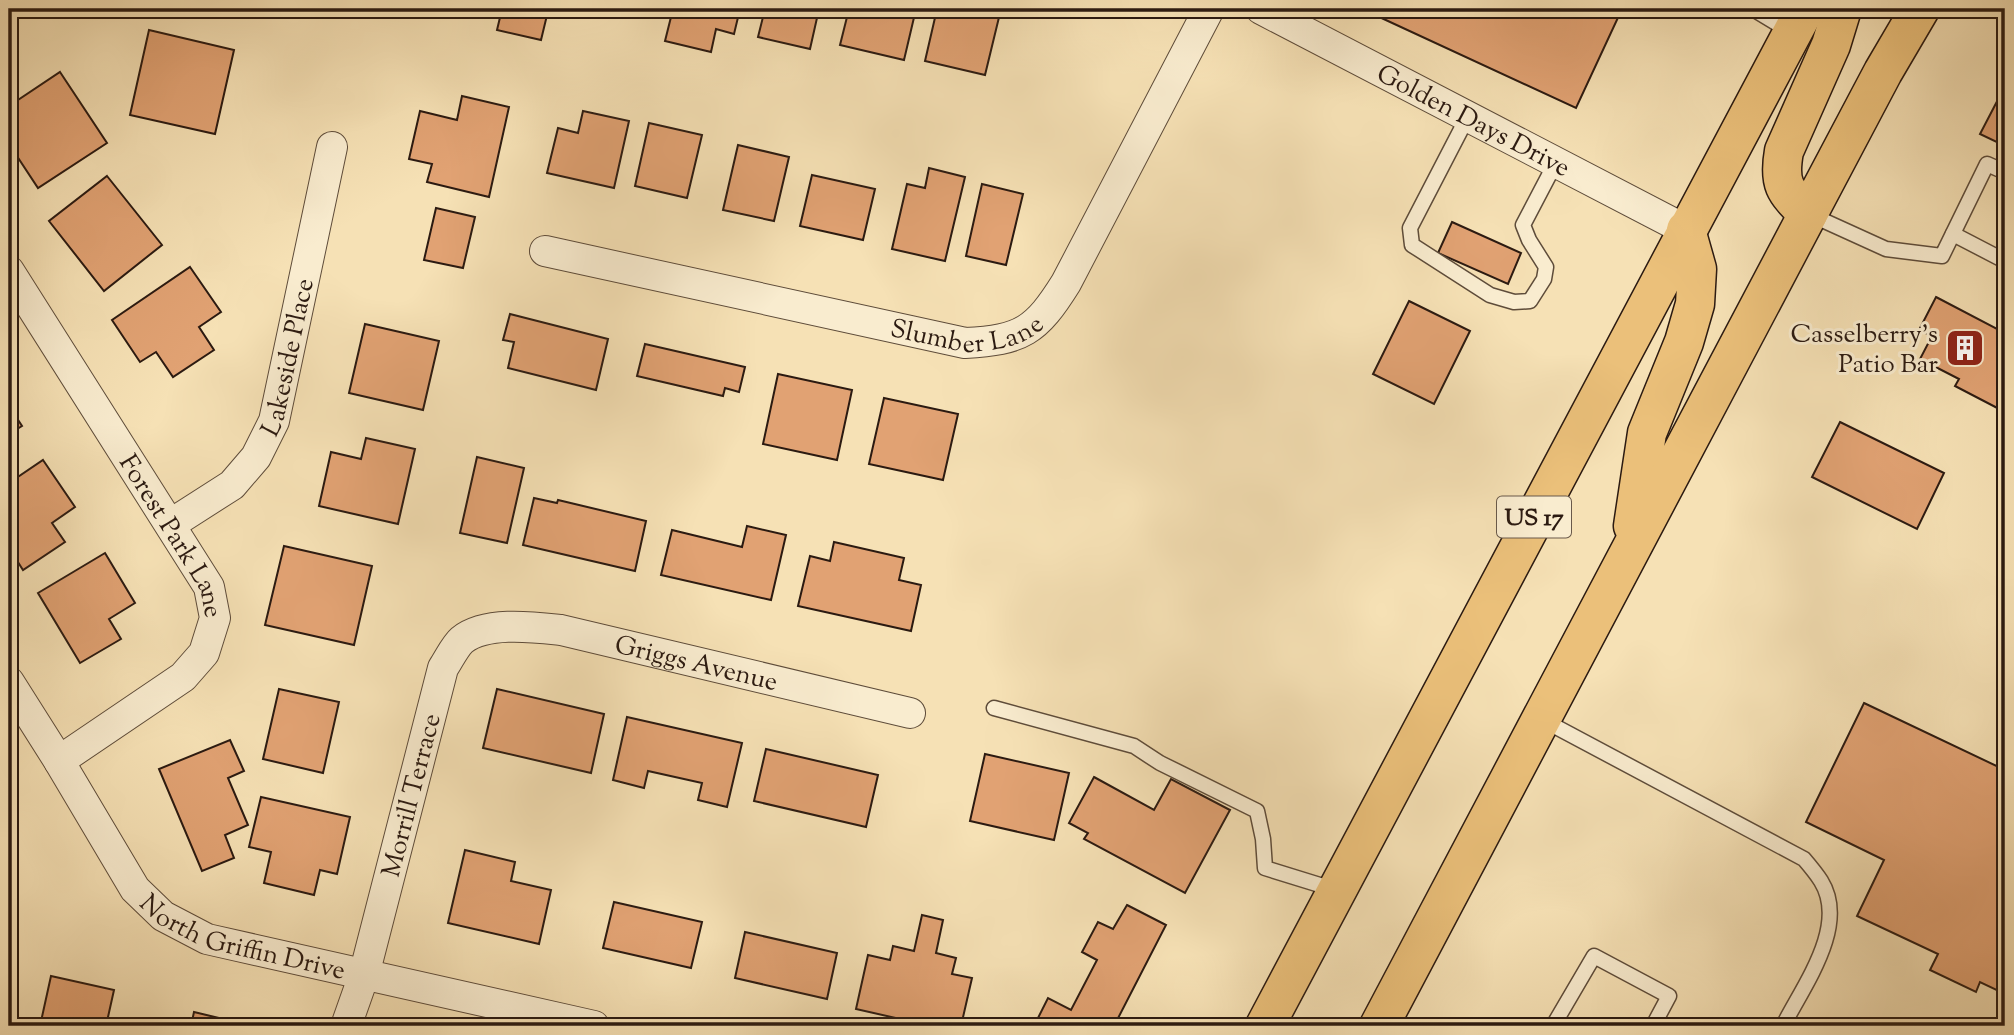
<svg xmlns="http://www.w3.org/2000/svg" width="2014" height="1035" font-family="'Sorts Mill Goudy',serif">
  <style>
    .building { fill: #e1a273; stroke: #2b1a11; stroke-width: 2 }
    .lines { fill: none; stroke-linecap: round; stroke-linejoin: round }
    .lane-casing { stroke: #5e4c3a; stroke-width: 17 }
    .street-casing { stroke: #5e4c3a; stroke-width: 32 }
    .primary-casing { stroke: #2b1a11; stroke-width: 41 }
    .lane { stroke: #f9eccf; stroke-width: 14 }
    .street { stroke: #f9eccf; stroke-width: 30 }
    .primary { stroke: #ebc07a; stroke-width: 38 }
    .labels { text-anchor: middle; stroke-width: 6; stroke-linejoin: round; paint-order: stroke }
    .shield { fill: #f9eccf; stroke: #69594a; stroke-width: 2 }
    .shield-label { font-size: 24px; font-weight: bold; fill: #2b1a11 }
    .street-label { font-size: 26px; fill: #2b1a11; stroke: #f9eccf }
    .poi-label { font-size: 26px; fill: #2b1a11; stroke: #f9eccf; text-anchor: end }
  </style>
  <rect width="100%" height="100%" fill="#f6e1b5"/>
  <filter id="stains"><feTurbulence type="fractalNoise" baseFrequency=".00286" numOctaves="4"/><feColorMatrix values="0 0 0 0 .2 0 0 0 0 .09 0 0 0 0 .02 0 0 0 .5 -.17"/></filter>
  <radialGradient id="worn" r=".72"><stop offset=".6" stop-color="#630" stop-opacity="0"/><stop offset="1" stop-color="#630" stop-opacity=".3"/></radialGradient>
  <!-- building -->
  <g class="building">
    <polygon points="502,9 548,11 541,40 497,30"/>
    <polygon points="673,9 740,9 734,34 716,29 711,52 665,41"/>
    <polygon points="765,9 819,9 810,49 758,37"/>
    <polygon points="849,9 916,9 904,60 840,45"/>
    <polygon points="937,9 1001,9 985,75 925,61"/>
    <polygon points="1362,9 1622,9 1576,108"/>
    <polygon points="149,30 234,50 215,134 130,115"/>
    <polygon points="60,72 107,143 38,188 9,144 9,106"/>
    <polygon points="2005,86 2005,146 1980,134"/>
    <polygon points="462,96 509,107 489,197 427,182 432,164 409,159 420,111 457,120"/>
    <polygon points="583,111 629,121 614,188 547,173 558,128 578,133"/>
    <polygon points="649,123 702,135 687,198 635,186"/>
    <polygon points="738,145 789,157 774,221 723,210"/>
    <polygon points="929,168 965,177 945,261 892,249 907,184 925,188"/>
    <polygon points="812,175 875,189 863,240 800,226"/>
    <polygon points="107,176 162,245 104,291 49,221"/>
    <polygon points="982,184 1023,194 1006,265 966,256"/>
    <polygon points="436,208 475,217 463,268 424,260"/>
    <polygon points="1452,222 1521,253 1508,284 1438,253"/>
    <polygon points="190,267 221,312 199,327 214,350 173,377 156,352 140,362 112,320"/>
    <polygon points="1936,297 2005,333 2005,379 2002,385 2005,386 2005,412 1955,386 1959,379 1920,359 1932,336 1919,330"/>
    <polygon points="1409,301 1470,331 1434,404 1373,374"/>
    <polygon points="510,314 608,339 596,390 508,368 514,342 503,340"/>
    <polygon points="365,324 439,341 423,410 349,393"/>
    <polygon points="645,344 745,367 739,392 725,388 723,396 637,376"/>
    <polygon points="778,374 852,390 837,460 763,444"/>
    <polygon points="884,398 958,414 943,480 869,464"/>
    <polygon points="9,406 22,426 9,434"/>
    <polygon points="1840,422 1944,473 1917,529 1812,477"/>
    <polygon points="366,438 415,449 398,524 319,506 331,452 361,459"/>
    <polygon points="477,457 524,468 507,543 460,533"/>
    <polygon points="43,460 75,507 52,523 65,542 23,570 9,548 9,483"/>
    <polygon points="534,498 557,503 558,500 646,521 635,571 523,545"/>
    <polygon points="747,526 786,535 771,600 661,575 672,530 742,547"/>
    <polygon points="834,542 904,558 899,580 921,585 911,631 798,606 810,556 830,561"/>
    <polygon points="284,546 372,566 354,645 265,625"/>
    <polygon points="105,553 135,603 109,619 121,639 80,663 38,593"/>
    <polygon points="279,689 339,702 323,773 263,759"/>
    <polygon points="497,689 604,714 591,773 483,748"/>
    <polygon points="1864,703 2005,770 2005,994 1980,982 1976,992 1930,970 1938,954 1857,916 1884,860 1806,822"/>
    <polygon points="627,717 742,743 727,807 698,800 702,783 648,771 644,788 613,780"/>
    <polygon points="230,740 244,771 228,778 248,825 225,835 234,858 202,871 159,769"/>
    <polygon points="766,749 878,775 866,827 754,801"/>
    <polygon points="985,754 1069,773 1054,840 970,821"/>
    <polygon points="1094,777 1154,810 1171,779 1230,810 1185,893 1084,839 1088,833 1069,823"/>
    <polygon points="261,797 350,817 337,874 320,870 314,895 264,883 271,852 249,847"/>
    <polygon points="465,850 515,862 511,881 551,890 539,944 448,923"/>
    <polygon points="614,902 702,922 691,968 603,948"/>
    <polygon points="1127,905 1166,925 1114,1026 1034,1026 1048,998 1071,1010 1097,960 1082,952 1098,922 1113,929"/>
    <polygon points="922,915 943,920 936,953 956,958 952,974 972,978 961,1026 931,1026 856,1009 868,955 890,960 893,946 914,951"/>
    <polygon points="745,932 837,953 827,999 735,978"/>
    <polygon points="51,976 114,990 106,1026 40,1026"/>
    <polygon points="194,1012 244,1024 243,1026 191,1026"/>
  </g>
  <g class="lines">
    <defs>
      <g id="lane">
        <polyline points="1753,9 1791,32"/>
        <polyline points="1468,116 1410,228 1412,245 1490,295 1514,302 1530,301 1544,279 1546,267 1529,240 1523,225 1556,162"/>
        <polyline points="1809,214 1886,249 1942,256 1987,164 2005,172"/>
        <polyline points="1953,234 2005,261"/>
        <polyline points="994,708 1134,746 1160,763 1257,811 1263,839 1265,868 1336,890"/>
        <path d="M1543,720L1804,859C1810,866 1816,873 1821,881C1849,926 1803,986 1783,1026"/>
        <polyline points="1553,1026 1594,956 1669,996 1653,1026"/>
      </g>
      <g id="street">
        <path id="s1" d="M1261,9L1686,230"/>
        <path id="s2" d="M545,251L965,343C1022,340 1036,331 1066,283L1209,9"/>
        <path id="s3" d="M9,271L209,587L215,618L204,653L183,677L59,761"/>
        <path id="s4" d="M171,524L232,485L256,457L274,421L332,147"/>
        <path id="s5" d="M9,682L59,761L135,889L163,916L207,939L594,1026"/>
        <path id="s6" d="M346,1026L364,975L443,668C449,659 455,646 462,640C486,621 533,627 561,630L910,713"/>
      </g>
      <g id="primary">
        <path d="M1808,214C1785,191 1778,185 1784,151L1831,45L1842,9"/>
        <polyline points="1633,526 1647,433 1684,342 1695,304 1697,269 1686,230"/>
        <polyline points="1265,1026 1805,9"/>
        <polyline points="1379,1026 1883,72 1920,9"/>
      </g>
    </defs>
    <!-- lane casing -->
    <use href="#lane" class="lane-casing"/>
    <!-- street casing -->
    <use href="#street" class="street-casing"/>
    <!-- primary casing -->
    <use href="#primary" class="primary-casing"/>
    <!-- lane -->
    <use href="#lane" class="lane"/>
    <!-- street -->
    <use href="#street" class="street"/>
    <!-- primary -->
    <use href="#primary" class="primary"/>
  </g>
  <!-- icons -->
  <defs>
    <symbol id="building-square" viewBox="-11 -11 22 22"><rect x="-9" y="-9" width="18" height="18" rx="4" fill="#8f2418" stroke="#f9eccf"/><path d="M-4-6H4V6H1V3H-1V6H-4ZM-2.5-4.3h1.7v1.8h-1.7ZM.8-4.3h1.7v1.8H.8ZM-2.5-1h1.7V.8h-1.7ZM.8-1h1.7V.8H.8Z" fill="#fff"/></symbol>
  </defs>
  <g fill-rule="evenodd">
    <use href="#building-square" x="1943" y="326" width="44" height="44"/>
  </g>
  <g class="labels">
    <!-- shield labels -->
    <rect class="shield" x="1497" y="496.5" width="74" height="41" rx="5"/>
    <g class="shield-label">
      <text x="1534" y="525">US 17</text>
    </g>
    <!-- street labels -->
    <g class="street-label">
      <text dy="9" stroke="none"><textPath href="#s1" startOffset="240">Golden Days Drive</textPath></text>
      <text dy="9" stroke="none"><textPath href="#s2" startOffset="432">Slumber Lane</textPath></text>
      <text dy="9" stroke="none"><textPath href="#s4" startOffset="215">Lakeside Place</textPath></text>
      <text dy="9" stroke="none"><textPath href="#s3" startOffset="312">Forest Park Lane</textPath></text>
      <text dy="9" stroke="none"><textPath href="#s6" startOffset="646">Griggs Avenue</textPath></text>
      <text dy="9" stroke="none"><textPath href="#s6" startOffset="240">Morrill Terrace</textPath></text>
      <text dy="9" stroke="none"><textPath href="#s5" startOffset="364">North Griffin Drive</textPath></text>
    </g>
    <!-- poi labels -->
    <g class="poi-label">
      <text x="1938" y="342">Casselberry's<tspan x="1938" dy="30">Patio Bar</tspan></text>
    </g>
  </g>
  <!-- margin -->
  <rect width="2014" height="1035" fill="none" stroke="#f6e1b5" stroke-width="35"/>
  <rect x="10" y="10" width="1993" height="1014" fill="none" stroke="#2b1a11" stroke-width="3.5"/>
  <rect x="18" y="18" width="1979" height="1000" fill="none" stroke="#2b1a11" stroke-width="2"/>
  <rect width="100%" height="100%" filter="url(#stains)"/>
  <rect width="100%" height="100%" fill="url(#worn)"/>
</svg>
